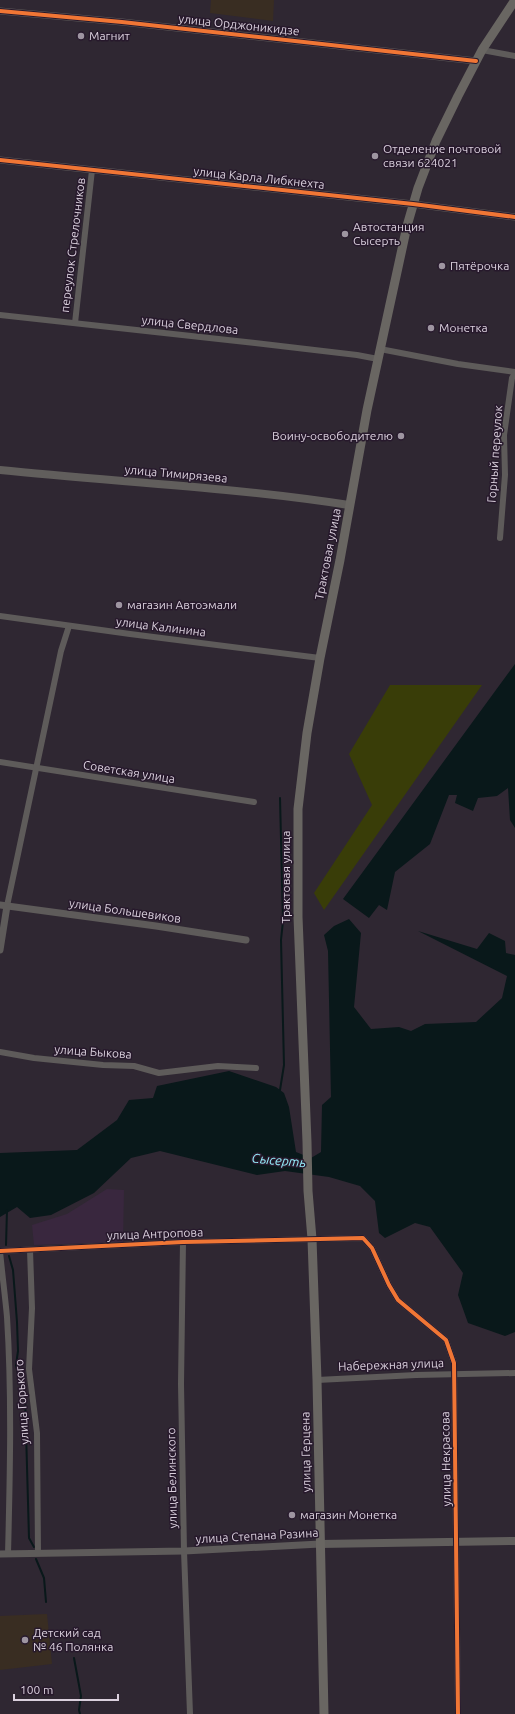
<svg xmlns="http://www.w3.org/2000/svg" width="515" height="1714" font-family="Ubuntu,sans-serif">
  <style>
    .built { fill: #39273e }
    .education { fill: #392d22 }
    .green { fill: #393d08 }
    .water { fill: #09181a }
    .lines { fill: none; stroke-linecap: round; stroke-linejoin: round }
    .stream { stroke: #09181a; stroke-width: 2 }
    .minor { stroke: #5e5b5a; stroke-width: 6 }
    .tertiary { stroke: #5e5b5a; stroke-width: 7 }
    .secondary { stroke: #615e5c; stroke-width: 8 }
    .primary { stroke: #696662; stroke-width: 9 }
    .cycleway-casing { stroke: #27192c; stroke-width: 6 }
    .cycleway { stroke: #f07635; stroke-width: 4 }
    .poi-dot { fill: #9e95a1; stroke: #27192c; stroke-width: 1.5 }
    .labels { text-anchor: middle; stroke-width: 3; stroke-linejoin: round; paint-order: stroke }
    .street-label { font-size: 12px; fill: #dad0dd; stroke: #27192c }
    .poi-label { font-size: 12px; fill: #dad0dd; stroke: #27192c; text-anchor: start }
    .water-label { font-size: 13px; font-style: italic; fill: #96f0fd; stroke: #27192c }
  </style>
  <rect width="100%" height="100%" fill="#2f2732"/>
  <!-- built -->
  <polygon class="built" points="107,1189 124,1190 123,1242 34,1245 32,1225 67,1214"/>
  <!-- education -->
  <g class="education">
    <polygon points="211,0 274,0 273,21 210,13"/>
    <polygon points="47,1614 52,1664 0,1670 0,1616"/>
  </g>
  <!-- green -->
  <polygon class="green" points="390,685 482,685 324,910 314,893 372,805 349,754"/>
  <!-- water -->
  <g class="water">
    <polygon points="515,664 515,828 510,820 508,788 497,796 478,798 473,811 455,803 457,795 449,795 430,844 395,872 387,910 379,905 369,918 343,899"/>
    <polygon points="349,919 361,933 354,1007 371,1029 399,1027 411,1031 425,1024 476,1022 502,998 507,976 418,931 477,949 489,933 505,941 506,953 515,955 515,1332 505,1336 468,1323 458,1295 463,1273 430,1227 415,1223 385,1238 379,1233 375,1201 360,1186 329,1177 285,1171 257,1175 160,1151 131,1158 94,1193 51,1215 30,1218 17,1207 0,1217 0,1153 77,1150 117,1120 129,1100 153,1098 157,1086 229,1071 276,1087 284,1093 289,1107 296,1152 311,1158 321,1152 322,1105 331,1097 328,951 324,935 334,926"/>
  </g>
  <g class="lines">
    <!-- stream -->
    <g class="stream">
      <polyline points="280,798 283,921 281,940 284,1065 280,1090"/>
      <polyline points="6,1245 7,1210"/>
      <polyline points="9,1256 13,1270 17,1322 18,1351 16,1365 20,1382 25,1395 29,1538 34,1547"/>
      <polyline points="36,1559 44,1578 46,1602"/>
      <polyline points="74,1658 81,1696 79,1710 80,1714"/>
    </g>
    <!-- minor -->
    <g class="minor">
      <polyline points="482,50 515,56"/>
      <polyline points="0,315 255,343 357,355 378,359"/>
      <polyline points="75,323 92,170"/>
      <polyline points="380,349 458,364 515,372"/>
      <polyline points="500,538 505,475 504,435 512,378 515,373"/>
      <polyline points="0,616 130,634 320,658"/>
      <polyline points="0,762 254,802"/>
      <polyline points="7,906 61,651 69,626"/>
      <polyline points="0,1052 34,1058 103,1065 134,1066 159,1073 218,1066 256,1068"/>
      <polyline points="183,1242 181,1384 184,1551 190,1714"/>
      <polyline points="30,1250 32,1308 29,1369 37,1433 38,1553"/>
      <polyline points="0,1251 183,1242 363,1238 372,1248 389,1285 398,1300 446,1340 454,1363 458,1714"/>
      <path d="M0,1251C2,1273 5,1295 7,1317C12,1396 10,1475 8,1554"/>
      <polyline points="317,1380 416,1375 515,1373"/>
    </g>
    <!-- tertiary -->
    <g class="tertiary">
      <polyline points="0,11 122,22 476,61"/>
      <polyline points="0,160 413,204 515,217"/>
      <polyline points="0,905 156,926 246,940"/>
      <polyline points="0,950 7,906"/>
      <polyline points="0,1554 184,1551 320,1544"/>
    </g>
    <!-- secondary -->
    <g class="secondary">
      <path d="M0,470C116,482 234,487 349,505"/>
      <polyline points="320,1544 515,1541"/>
    </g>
    <!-- primary -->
    <polyline class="primary" points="324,1714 317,1380 312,1239 308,1191 307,1142 298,917 298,809 307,733 320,658 340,560 367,410 407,226 418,188 436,141 458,96 482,50 515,0"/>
    <defs>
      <g id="cycleway">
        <polyline points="0,11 122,22 476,61"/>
        <polyline points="0,160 413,204 515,217"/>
        <polyline points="0,1251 183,1242 363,1238 372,1248 389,1285 398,1300 446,1340 454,1363 458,1714"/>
      </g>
    </defs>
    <!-- cycleway casing -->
    <use href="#cycleway" class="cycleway-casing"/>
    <!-- cycleway -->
    <use href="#cycleway" class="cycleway"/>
  </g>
  <!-- markers -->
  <g class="poi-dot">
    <circle cx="81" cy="36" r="4"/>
    <circle cx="375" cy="156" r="4"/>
    <circle cx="345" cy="234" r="4"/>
    <circle cx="442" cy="266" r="4"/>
    <circle cx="431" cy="328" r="4"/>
    <circle cx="401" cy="436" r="4"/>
    <circle cx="119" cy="605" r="4"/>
    <circle cx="292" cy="1515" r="4"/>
    <circle cx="25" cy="1640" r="4"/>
  </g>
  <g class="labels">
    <!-- street labels -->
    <g class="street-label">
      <text transform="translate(239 25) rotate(6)" y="4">улица Орджоникидзе</text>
      <text transform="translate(259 178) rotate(6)" y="4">улица Карла Либкнехта</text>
      <text transform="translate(73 245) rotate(-83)" y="4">переулок Стрелочников</text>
      <text transform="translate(190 325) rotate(6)" y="4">улица Свердлова</text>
      <text transform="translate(495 454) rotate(-86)" y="4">Горный переулок</text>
      <text transform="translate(176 474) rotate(5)" y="4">улица Тимирязева</text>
      <text transform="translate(328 554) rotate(-79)" y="4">Трактовая улица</text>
      <text transform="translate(161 627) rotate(7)" y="4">улица Калинина</text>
      <text transform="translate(129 772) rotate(9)" y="4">Советская улица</text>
      <text transform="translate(286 877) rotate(-90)" y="4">Трактовая улица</text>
      <text transform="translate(125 911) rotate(8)" y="4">улица Большевиков</text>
      <text transform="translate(93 1052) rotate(4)" y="4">улица Быкова</text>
      <text transform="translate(155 1234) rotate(-2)" y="4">улица Антропова</text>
      <text transform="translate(391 1365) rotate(-2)" y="4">Набережная улица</text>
      <text transform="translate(22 1402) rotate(-94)" y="4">улица Горького</text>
      <text transform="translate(306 1452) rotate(-91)" y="4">улица Герцена</text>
      <text transform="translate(446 1459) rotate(-91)" y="4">улица Некрасова</text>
      <text transform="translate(172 1478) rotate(-91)" y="4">улица Белинского</text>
      <text transform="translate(257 1536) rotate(-3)" y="4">улица Степана Разина</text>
    </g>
    <!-- poi labels -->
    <g class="poi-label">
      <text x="89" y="40">Магнит</text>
      <text x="383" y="153">Отделение почтовой<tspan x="383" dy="14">связи 624021</tspan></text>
      <text x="353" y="231">Автостанция<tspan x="353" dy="14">Сысерть</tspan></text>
      <text x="450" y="270">Пятёрочка</text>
      <text x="439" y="332">Монетка</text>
      <text x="393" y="440" text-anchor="end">Воину-освободителю</text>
      <text x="127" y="609">магазин Автоэмали</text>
      <text x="300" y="1519">магазин Монетка</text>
      <text x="33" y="1637">Детский сад<tspan x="33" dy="14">№ 46 Полянка</tspan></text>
    </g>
    <!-- water labels -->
    <g class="water-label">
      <text transform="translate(279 1160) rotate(5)" y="5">Сысерть</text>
    </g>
  </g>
  <!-- scale -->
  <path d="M14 1694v6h104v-6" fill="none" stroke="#dad0dd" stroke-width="2"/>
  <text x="20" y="1694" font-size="12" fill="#dad0dd" stroke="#27192c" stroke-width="3" paint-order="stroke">100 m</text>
</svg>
